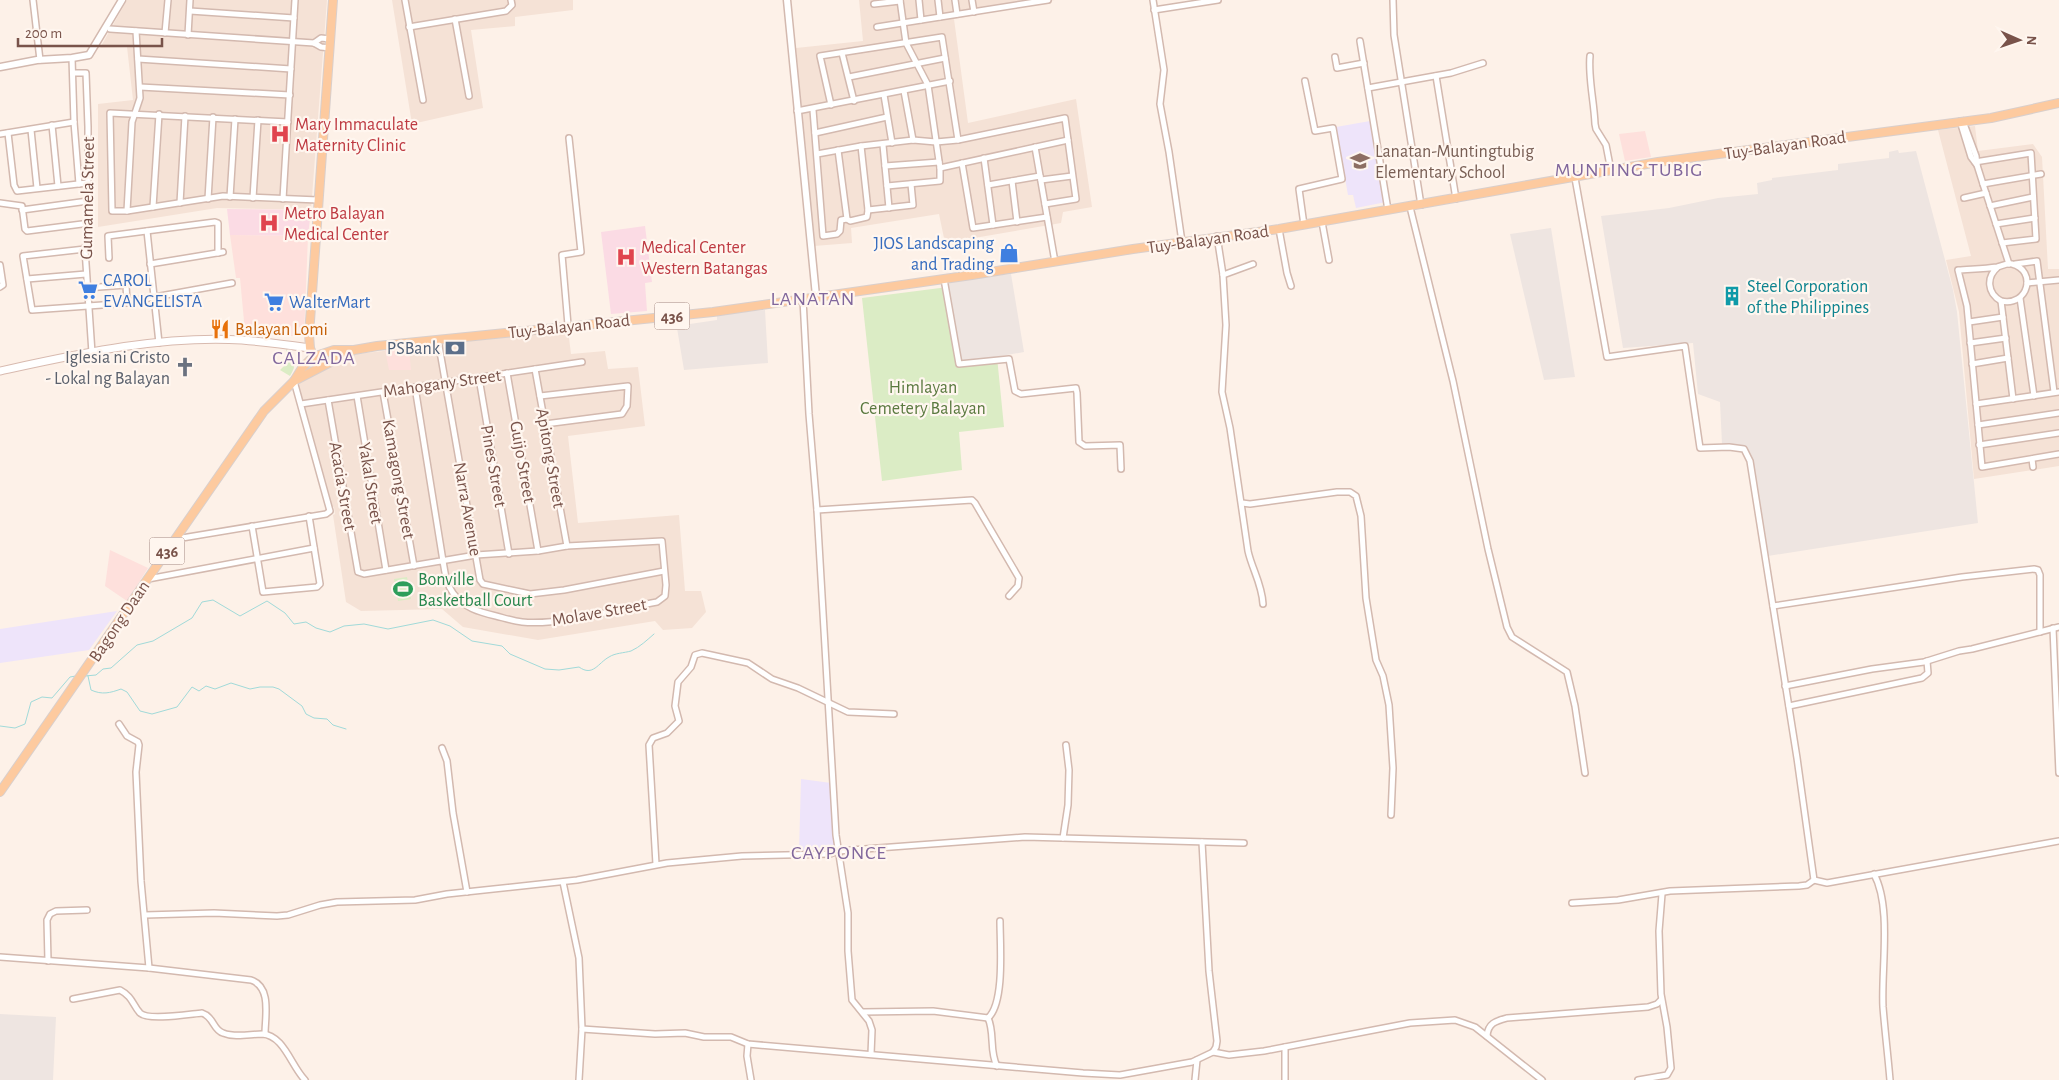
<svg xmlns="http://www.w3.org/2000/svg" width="2059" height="1080" font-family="'Alegreya Sans',sans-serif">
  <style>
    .residential { fill: #f5e2d6 }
    .commercial { fill: #fee0dc }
    .industrial { fill: #eee5e1 }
    .education { fill: #eee4fa }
    .medical { fill: #fbdbe4 }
    .green { fill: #dbecc5 }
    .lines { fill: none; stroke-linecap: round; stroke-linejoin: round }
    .stream { stroke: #a1dad9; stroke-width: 1 }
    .minor-casing { stroke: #d3b9af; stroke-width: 8 }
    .tertiary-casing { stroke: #d3b9af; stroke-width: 9 }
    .secondary-casing { stroke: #d8baaf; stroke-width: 9 }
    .primary-casing { stroke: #d9cfcc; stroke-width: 10 }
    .minor { stroke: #fff; stroke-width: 5 }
    .tertiary { stroke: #fff; stroke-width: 6 }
    .secondary { stroke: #fff; stroke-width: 7 }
    .primary { stroke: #fdca9f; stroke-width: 8 }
    .labels { text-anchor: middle; stroke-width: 4.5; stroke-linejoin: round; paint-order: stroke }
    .shield { fill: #fff6ef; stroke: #a1847c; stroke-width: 1 }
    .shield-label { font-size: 16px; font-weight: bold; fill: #79534a }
    .health-label { font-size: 18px; fill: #be3a42; stroke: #fff6ef; text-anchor: start }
    .street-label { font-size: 18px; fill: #79534a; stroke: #fff6ef }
    .education-label { font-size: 18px; fill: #785e54; stroke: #fff6ef; text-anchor: start }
    .shop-label { font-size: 18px; fill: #366cbe; stroke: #fff6ef; text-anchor: start }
    .culture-label { font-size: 18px; fill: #0d838f; stroke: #fff6ef; text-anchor: start }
    .food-label { font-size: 18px; fill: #c56008; stroke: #fff6ef; text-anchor: start }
    .service-label { font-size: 18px; fill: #4e5e75; stroke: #fff6ef; text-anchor: end }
    .worship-label { font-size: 18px; fill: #5b616d; stroke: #fff6ef; text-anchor: end }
    .park-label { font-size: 18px; fill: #5a793f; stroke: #fff6ef }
    .leisure-label { font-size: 18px; fill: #27864d; stroke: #fff6ef; text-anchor: start }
    .quarter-label { font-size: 20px; letter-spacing: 1px; fill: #81679c; stroke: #fff6ef }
  </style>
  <rect width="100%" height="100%" fill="#fdf1e8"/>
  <!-- residential -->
  <g class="residential">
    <polygon points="127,0 327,0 311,210 217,208 98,227 98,104 133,100 127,47 100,48"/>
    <polygon points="392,0 573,0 573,10 515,17 515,26 471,30 483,108 412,124"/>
    <polygon points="859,0 1055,0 954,19 968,123 1076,99 1092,207 1063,212 1061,223 945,243 939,214 851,228 852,243 814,246 796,48 863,41"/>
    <polygon points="1975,126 1978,151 2033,144 2042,157 2048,269 2059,269 2059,466 1974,479 1959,312 1946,260 1971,256 1938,130"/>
    <polygon points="568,330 571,354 605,351 608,369 638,367 645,426 568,436 578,523 679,515 685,591 701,591 706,612 692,628 663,630 655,621 538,640 463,627 442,609 361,611 346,602 333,515 335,514 334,507 330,506 298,384 340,361 357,354"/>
  </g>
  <!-- commercial -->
  <g class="commercial">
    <polygon points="1645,131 1651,157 1625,161 1619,134"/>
    <polygon points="230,235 308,236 304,337 245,332 240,278 236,278"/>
    <polygon points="409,348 411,370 389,370 385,350"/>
    <polygon points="110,550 148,568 127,601 105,586"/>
  </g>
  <!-- industrial -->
  <g class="industrial">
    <polygon points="1898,150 1899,153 1916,151 1953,290 1957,312 1978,523 1768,556 1753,460 1743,445 1722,444 1720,402 1698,394 1693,343 1623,348 1601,216 1669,208 1718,198 1758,194 1757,183 1772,180 1772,178 1838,170 1838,164 1889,158 1889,152"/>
    <polygon points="1551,228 1575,377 1544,380 1510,234"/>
    <polygon points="1011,274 1024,352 960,363 947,282"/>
    <polygon points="765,310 768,363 684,370 676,322 679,321 683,325 717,320 717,315"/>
    <polygon points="0,1014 56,1017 53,1080 0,1080"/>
  </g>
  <!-- education -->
  <g class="education">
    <polygon points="1370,121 1386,202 1356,208 1353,195 1348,195 1336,127"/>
    <polygon points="117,611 89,650 0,663 0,629"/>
    <polygon points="801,779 831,783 835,851 816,849 799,852"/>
  </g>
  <!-- medical -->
  <g class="medical">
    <polygon points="227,209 311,210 308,236 230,235"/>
    <polygon points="645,226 652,282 645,283 647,311 611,314 601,232"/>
  </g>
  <!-- green -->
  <g class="green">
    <polygon points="948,287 960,363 997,357 1004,427 959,432 962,470 882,481 862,298"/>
    <path d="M286,349C296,358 297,365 290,376L280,370L287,363Z"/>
    <polygon points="407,577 411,599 398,601 394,579"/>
  </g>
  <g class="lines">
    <!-- stream -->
    <g class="stream">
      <path d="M85,676L96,675L103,669L111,668L137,645L153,641L192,618L202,602L213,600L240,616L267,601L285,613L294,624L306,622L316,628L330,632L344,626L364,624L388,629L433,620L450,626L472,641L502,646L510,654L545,669L559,670L579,667C593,677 598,663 609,657C615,653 624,653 631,651C640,647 647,640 654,634"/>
      <path d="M88,676L91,690C102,695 110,693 121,689L127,692L140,711L152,714L177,707L192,687L199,691L206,686L215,689L231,683L250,689L260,687H273L279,689L302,706L306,714L314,718L327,719L333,725L346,729"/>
      <polyline points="0,726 15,728 25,724 31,702 42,697 52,698 70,677 76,676"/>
    </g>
    <defs>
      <g id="minor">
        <polyline points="33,0 40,60"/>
        <polyline points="405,0 423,100"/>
        <polyline points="900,0 906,43 928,85 940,168 1068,140"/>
        <polyline points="919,0 921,20"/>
        <polyline points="938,0 940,17"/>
        <polyline points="955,0 957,14"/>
        <polyline points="972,0 974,12"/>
        <polyline points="1153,0 1164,70 1160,104 1169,152 1182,242"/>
        <polyline points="1393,0 1394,35 1421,205"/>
        <polyline points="874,4 900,1"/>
        <polyline points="1154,10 1218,0"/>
        <polyline points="190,11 294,18"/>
        <polyline points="455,19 469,96"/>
        <polyline points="409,27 506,11 512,5 511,0"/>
        <polyline points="877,27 1048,0"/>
        <polyline points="110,29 314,43 321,47 330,48"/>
        <polyline points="165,33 168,0"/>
        <polyline points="188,35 190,0"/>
        <polyline points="1360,41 1388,210"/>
        <polyline points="314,43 321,38 330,39"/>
        <polyline points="842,53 854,101"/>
        <path d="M1590,56C1588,77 1594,101 1595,124L1596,129L1606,145L1611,171"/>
        <polyline points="1335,57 1337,68 1364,63"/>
        <polyline points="72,58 74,122 79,184"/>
        <polyline points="138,59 291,69"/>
        <polyline points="73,73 86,73 88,127 88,201 90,223 85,249 92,353"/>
        <polyline points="1436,76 1456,199"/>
        <polyline points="849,77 945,58"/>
        <polyline points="140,87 290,95"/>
        <polyline points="1368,88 1451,73 1483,63"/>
        <polyline points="904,91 913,140"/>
        <polyline points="884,95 892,143"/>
        <polyline points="831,105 820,56 942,37 958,140"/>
        <polyline points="813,110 823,236 837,234 840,231 841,220 847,219"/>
        <polyline points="797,111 950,81"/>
        <polyline points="1960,121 1971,157 1977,165 1983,184 2009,264"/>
        <polyline points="1963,121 1976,156 1977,165"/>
        <polyline points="288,122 110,113 112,211 127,211 223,196 318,200"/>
        <polyline points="52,125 58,186"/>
        <polyline points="31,130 37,188"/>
        <polyline points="8,133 14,185 17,191 87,183"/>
        <polyline points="815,133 887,117"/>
        <polyline points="0,134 74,122"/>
        <polyline points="883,145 889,208"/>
        <polyline points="1035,147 1055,262"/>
        <polyline points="838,150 847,219 850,221 867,217 868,210 861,146"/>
        <polyline points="817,154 861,146 913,140 936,142 958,140 1065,118 1076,199 1045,204"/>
        <polyline points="984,158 993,225"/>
        <polyline points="1975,162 2031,153 2036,239 2002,243"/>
        <polyline points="962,163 973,228 1047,217"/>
        <polyline points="885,166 939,162"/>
        <polyline points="1575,178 1607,357 1685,346 1700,448 1729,447 1744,449 1750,461 1797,758 1814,880 1827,883 2059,841"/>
        <polyline points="1041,180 1072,176"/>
        <polyline points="1012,181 1017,222"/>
        <polyline points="1983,184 2041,174"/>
        <polyline points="988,185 1040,176"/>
        <polyline points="887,186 940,181 940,168"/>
        <polyline points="230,197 235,119"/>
        <polyline points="253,198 258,120"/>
        <polyline points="1964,198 1986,193"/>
        <polyline points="208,199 213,117"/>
        <polyline points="283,199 295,0"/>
        <polyline points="0,203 22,206 25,229 27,231 90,223"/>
        <polyline points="180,203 185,116"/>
        <polyline points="1990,206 2033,197"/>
        <polyline points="153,207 159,114"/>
        <polyline points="1410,207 1453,381 1488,549 1507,627 1512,637 1567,672 1575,706 1585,773"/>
        <polyline points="22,210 88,201"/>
        <polyline points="868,210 913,205 911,184"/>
        <polyline points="127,211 132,122 140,98 136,31"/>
        <polyline points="1322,222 1329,260"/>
        <polyline points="1996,224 2035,218"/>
        <polyline points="1304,225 1299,189 1342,179 1333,128 1315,131 1305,81"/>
        <polyline points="1279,229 1287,273 1291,286"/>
        <polyline points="147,231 159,343"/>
        <path d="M1217,236L1223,275L1226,325L1222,392L1230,428L1248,551C1252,569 1262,584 1263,604"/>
        <polyline points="85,249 23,256 32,310 116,304 232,283"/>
        <polyline points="109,258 108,236 215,222 218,223 218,253"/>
        <polyline points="150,264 223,252"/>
        <polyline points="2015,264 2037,261 2054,392"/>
        <polyline points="0,265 3,285 0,287"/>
        <path d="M1998,267C1986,277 1987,293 2001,301C2029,307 2037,270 2012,264C2006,263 2002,266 1997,267C1984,269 1970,269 1958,270L1967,306L1982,467L2059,454"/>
        <polyline points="1223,275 1253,264"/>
        <polyline points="27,279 86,274"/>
        <polyline points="944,279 959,364 1009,359 1015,391 1021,394 1076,388 1077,393 1079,442 1085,446 1120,445 1121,469"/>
        <polyline points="2027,283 2059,280"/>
        <polyline points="86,288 126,285 127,303"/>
        <polyline points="2020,298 2034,396"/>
        <polyline points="803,299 809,414 817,510 836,835 848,913 848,951 852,1000 869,1021 872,1030 871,1054"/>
        <polyline points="2001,301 2013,399"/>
        <polyline points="1969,322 2003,317"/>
        <polyline points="568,325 562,255 581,252 569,138"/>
        <polyline points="438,340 480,580 483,584 530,594 564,590 664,571"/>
        <polyline points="1970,343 2006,338"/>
        <polyline points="1972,364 2008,358"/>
        <polyline points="535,369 567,546"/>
        <polyline points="507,373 538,551"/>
        <polyline points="479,378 509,554"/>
        <polyline points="383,392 414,566"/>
        <polyline points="357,396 386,570"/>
        <polyline points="540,396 628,386 627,406 622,414 545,424"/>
        <path d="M328,400L358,572L364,574L476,555L538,551L567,546L662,541L666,585L665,596L657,602C619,609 559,626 522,622C513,621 504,618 496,616C479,612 464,608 453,593C446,584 445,572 443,561L415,387"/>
        <polyline points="301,404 582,362"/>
        <polyline points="1976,404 2059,392"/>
        <polyline points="1978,425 2059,413"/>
        <polyline points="1979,445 2059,433"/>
        <polyline points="2032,459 2033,467"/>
        <polyline points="1242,503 1250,504 1337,492 1350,492 1356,496 1361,516 1366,598 1376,660 1383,676 1389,705 1393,768 1391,815"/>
        <polyline points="817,510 972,500 975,503 1019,578 1018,586 1009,596"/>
        <polyline points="252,526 263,592 317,587 320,584 309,516"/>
        <polyline points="176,539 326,514 330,511 294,381"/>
        <polyline points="148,579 314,548"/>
        <polyline points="1773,606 1962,577 2034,569 2038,570 2040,575 2040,632"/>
        <polyline points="2053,628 2059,773"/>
        <polyline points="1785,686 1872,669 1924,662 1959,651 1972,649 2059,627"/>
        <polyline points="1789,706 1922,678 1928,673 1927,661"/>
        <polyline points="119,724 127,736 138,742 139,745 136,772 141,881 149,968"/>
        <polyline points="442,748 447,761 453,813 467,892"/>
        <polyline points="1063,838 1068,805 1069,770 1066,745"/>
        <polyline points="656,864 649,745 653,738 667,733 679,721 675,706 678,682 691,667 695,655 702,653 748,663 772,679 798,688 848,712 894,714"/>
        <path d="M1874,874C1892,907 1881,969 1883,1007C1885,1032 1888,1056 1890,1080"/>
        <polyline points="563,882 579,958 582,1029 579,1080"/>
        <polyline points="1572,903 1618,900 1670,891 1799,886 1807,885 1814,880"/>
        <polyline points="145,915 214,913 277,916 288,915 320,905 337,902 415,900 447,894 577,880 667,863 742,856 830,854 838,851 1025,837 1244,843"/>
        <path d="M0,957L149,968L251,980C272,987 265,1017 265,1034"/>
        <polyline points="48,961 47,920 50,914 56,911 87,910"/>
        <path d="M73,999L120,990C133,997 132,1004 140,1013C148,1021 190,1014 202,1013C214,1017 213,1030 223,1033C235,1038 250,1034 262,1034C284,1035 291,1066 305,1080"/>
        <path d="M863,1012L933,1011L988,1018C1005,1003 1000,944 1000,921"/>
        <path d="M988,1018C995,1033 989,1051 997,1066"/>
        <polyline points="582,1029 655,1034 685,1033 704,1037 731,1037 748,1044 1083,1073 1120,1075 1192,1062 1213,1052 1216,1047 1217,1041 1209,971 1202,842"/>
        <path d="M1487,1036C1488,1023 1496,1021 1507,1018L1648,1007L1657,1004L1661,1000"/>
        <polyline points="748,1044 747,1056 751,1080"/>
        <polyline points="1285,1047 1285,1080"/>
        <polyline points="1213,1052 1229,1055 1264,1051 1410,1023 1455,1020 1475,1027 1542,1080"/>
        <polyline points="1195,1080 1197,1060"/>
        <polyline points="1638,1080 1667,1075 1671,1068 1667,1027 1661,994 1659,931 1662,894"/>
      </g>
      <g id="tertiary">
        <polyline points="787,0 816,296"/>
        <polyline points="0,67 37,60 72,58 89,55 122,0"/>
      </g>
      <path id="secondary" d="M0,371C78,354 161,335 242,340C265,342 288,345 310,348"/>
      <g id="primary">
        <polyline points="315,361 310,348 309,335 333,0"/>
        <polyline points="294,381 354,350 377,346 713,312 972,275 1133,249 1279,229 1658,162 1991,118 2059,103"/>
        <polyline points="0,792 264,411 294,381 302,368 313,357 334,350 352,350"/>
      </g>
    </defs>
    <!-- minor casing -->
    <use href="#minor" class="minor-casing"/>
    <!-- tertiary casing -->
    <use href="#tertiary" class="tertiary-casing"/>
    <!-- secondary casing -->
    <use href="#secondary" class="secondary-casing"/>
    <!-- primary casing -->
    <use href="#primary" class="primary-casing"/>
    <!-- minor -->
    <use href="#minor" class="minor"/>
    <!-- tertiary -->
    <use href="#tertiary" class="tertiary"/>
    <!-- secondary -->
    <use href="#secondary" class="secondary"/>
    <!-- primary -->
    <use href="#primary" class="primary"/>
  </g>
  <!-- icons -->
  <defs>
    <symbol id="hospital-bare" viewBox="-9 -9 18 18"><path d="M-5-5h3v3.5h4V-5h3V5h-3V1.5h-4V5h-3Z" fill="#e0444e" stroke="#fff6ef" stroke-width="2.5" paint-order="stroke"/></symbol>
    <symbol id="school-bare" viewBox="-9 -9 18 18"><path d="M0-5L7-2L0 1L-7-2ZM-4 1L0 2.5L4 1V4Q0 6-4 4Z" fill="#8d6e63" stroke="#fff6ef" stroke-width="2.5" paint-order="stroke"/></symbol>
    <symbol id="shop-bare" viewBox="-9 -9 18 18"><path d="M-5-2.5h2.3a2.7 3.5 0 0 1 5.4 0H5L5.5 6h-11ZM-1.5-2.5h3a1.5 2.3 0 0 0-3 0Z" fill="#3f7fe0" stroke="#fff6ef" stroke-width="2.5" paint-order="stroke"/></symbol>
    <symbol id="supermarket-bare" viewBox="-9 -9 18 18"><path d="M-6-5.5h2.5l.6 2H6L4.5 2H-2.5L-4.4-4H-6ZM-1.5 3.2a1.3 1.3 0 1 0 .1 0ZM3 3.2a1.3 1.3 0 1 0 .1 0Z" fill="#3f7fe0" stroke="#fff6ef" stroke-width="2.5" paint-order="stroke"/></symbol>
    <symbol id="building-bare" viewBox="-9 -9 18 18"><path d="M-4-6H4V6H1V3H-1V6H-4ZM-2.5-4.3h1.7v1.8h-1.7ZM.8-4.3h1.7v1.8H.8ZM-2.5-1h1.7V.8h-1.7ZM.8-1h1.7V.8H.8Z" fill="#0f9aa8" stroke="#fff6ef" stroke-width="2.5" paint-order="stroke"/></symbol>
    <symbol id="restaurant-bare" viewBox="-9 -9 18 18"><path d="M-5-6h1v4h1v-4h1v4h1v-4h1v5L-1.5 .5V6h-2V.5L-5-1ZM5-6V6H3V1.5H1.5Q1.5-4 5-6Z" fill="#e8710a" stroke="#fff6ef" stroke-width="2.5" paint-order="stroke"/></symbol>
    <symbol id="bank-bare" viewBox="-9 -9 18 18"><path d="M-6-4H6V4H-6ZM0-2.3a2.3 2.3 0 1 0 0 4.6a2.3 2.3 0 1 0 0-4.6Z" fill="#5c6f8a" stroke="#fff6ef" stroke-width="2.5" paint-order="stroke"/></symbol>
    <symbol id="church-bare" viewBox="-9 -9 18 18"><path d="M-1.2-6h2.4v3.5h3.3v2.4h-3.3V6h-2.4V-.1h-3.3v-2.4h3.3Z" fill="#6b7280" stroke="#fff6ef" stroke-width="2.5" paint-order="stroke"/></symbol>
    <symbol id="stadium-bare" viewBox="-9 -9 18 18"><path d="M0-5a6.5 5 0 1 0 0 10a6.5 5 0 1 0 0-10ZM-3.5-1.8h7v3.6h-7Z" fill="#2e9e5b" stroke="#fff6ef" stroke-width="2.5" paint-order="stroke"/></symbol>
  </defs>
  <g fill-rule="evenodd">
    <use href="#hospital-bare" x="266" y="120" width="28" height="28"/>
    <use href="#school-bare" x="1346" y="147" width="28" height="28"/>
    <use href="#hospital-bare" x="255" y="209" width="28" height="28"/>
    <use href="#shop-bare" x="995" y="239" width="28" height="28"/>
    <use href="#hospital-bare" x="612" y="243" width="28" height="28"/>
    <use href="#supermarket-bare" x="74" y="276" width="28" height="28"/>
    <use href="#building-bare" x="1718" y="282" width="28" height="28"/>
    <use href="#supermarket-bare" x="260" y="288" width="28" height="28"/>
    <use href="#restaurant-bare" x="206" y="315" width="28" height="28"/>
    <use href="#bank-bare" x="441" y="334" width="28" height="28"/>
    <use href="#church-bare" x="171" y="353" width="28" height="28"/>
    <use href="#stadium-bare" x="389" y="575" width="28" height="28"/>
  </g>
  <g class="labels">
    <!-- shield labels -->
    <g class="shield">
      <rect x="654.5" y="302.5" width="35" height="27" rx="4"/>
      <rect x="149.5" y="537.5" width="35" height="27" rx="4"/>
    </g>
    <g class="shield-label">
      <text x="672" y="322">436</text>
      <text x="167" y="557">436</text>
    </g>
    <!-- health labels -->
    <g class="health-label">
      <text x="295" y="130">Mary Immaculate<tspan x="295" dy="21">Maternity Clinic</tspan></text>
      <text x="284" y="219">Metro Balayan<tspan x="284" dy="21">Medical Center</tspan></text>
      <text x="641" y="253">Medical Center<tspan x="641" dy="21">Western Batangas</tspan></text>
    </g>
    <!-- street labels -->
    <g class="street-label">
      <text transform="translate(1785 145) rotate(-8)" y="6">Tuy-Balayan Road</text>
      <text transform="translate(87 198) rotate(-89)" y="6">Gumamela Street</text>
      <text transform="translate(1208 239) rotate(-8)" y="6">Tuy-Balayan Road</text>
      <text transform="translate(569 326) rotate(-6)" y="6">Tuy-Balayan Road</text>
      <text transform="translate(442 383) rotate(-8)" y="6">Mahogany Street</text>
      <text transform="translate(551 458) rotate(80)" y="6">Apitong Street</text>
      <text transform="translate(523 462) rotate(80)" y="6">Guijo Street</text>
      <text transform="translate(494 466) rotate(80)" y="6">Pines Street</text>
      <text transform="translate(399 479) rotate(80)" y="6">Kamagong Street</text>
      <text transform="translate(371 483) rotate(81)" y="6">Yakal Street</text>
      <text transform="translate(343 486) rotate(80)" y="6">Acacia Street</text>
      <text transform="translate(468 509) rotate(80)" y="6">Narra Avenue</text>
      <text transform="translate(599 612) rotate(-10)" y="6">Molave Street</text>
      <text transform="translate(119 621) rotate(-56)" y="6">Bagong Daan</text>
    </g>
    <!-- education labels -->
    <g class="education-label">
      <text x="1375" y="157">Lanatan-Muntingtubig<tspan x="1375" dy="21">Elementary School</tspan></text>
    </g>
    <!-- shop labels -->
    <g class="shop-label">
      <text x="994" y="249" text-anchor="end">JIOS Landscaping<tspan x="994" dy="21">and Trading</tspan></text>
      <text x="103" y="286">CAROL<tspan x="103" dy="21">EVANGELISTA</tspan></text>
      <text x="289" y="308">WalterMart</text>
    </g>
    <!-- culture labels -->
    <g class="culture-label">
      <text x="1747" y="292">Steel Corporation<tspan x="1747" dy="21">of the Philippines</tspan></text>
    </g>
    <!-- food labels -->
    <g class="food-label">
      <text x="235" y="335">Balayan Lomi</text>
    </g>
    <!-- service labels -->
    <g class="service-label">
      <text x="440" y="354">PSBank</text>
    </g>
    <!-- worship labels -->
    <g class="worship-label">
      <text x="170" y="363">Iglesia ni Cristo<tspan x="170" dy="21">- Lokal ng Balayan</tspan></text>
    </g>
    <!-- park labels -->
    <g class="park-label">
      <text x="923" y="393">Himlayan<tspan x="923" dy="21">Cemetery Balayan</tspan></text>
    </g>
    <!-- leisure labels -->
    <g class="leisure-label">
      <text x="418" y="585">Bonville<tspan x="418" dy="21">Basketball Court</tspan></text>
    </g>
    <!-- quarter labels -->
    <g class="quarter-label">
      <text x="1629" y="176">MUNTING TUBIG</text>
      <text x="813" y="305">LANATAN</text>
      <text x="314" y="364">CALZADA</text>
      <text x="839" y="859">CAYPONCE</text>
    </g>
  </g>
  <!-- north arrow -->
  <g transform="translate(2019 40) rotate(92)" stroke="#fff6ef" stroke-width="4" paint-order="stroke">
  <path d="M0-4L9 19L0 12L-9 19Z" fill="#79534a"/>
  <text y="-8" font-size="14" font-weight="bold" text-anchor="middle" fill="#79534a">N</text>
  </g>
  <!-- scale -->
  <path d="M18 38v8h144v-8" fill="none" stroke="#79534a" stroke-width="2.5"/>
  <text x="25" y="38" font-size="15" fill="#79534a" stroke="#fff6ef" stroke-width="4" paint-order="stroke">200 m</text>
</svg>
